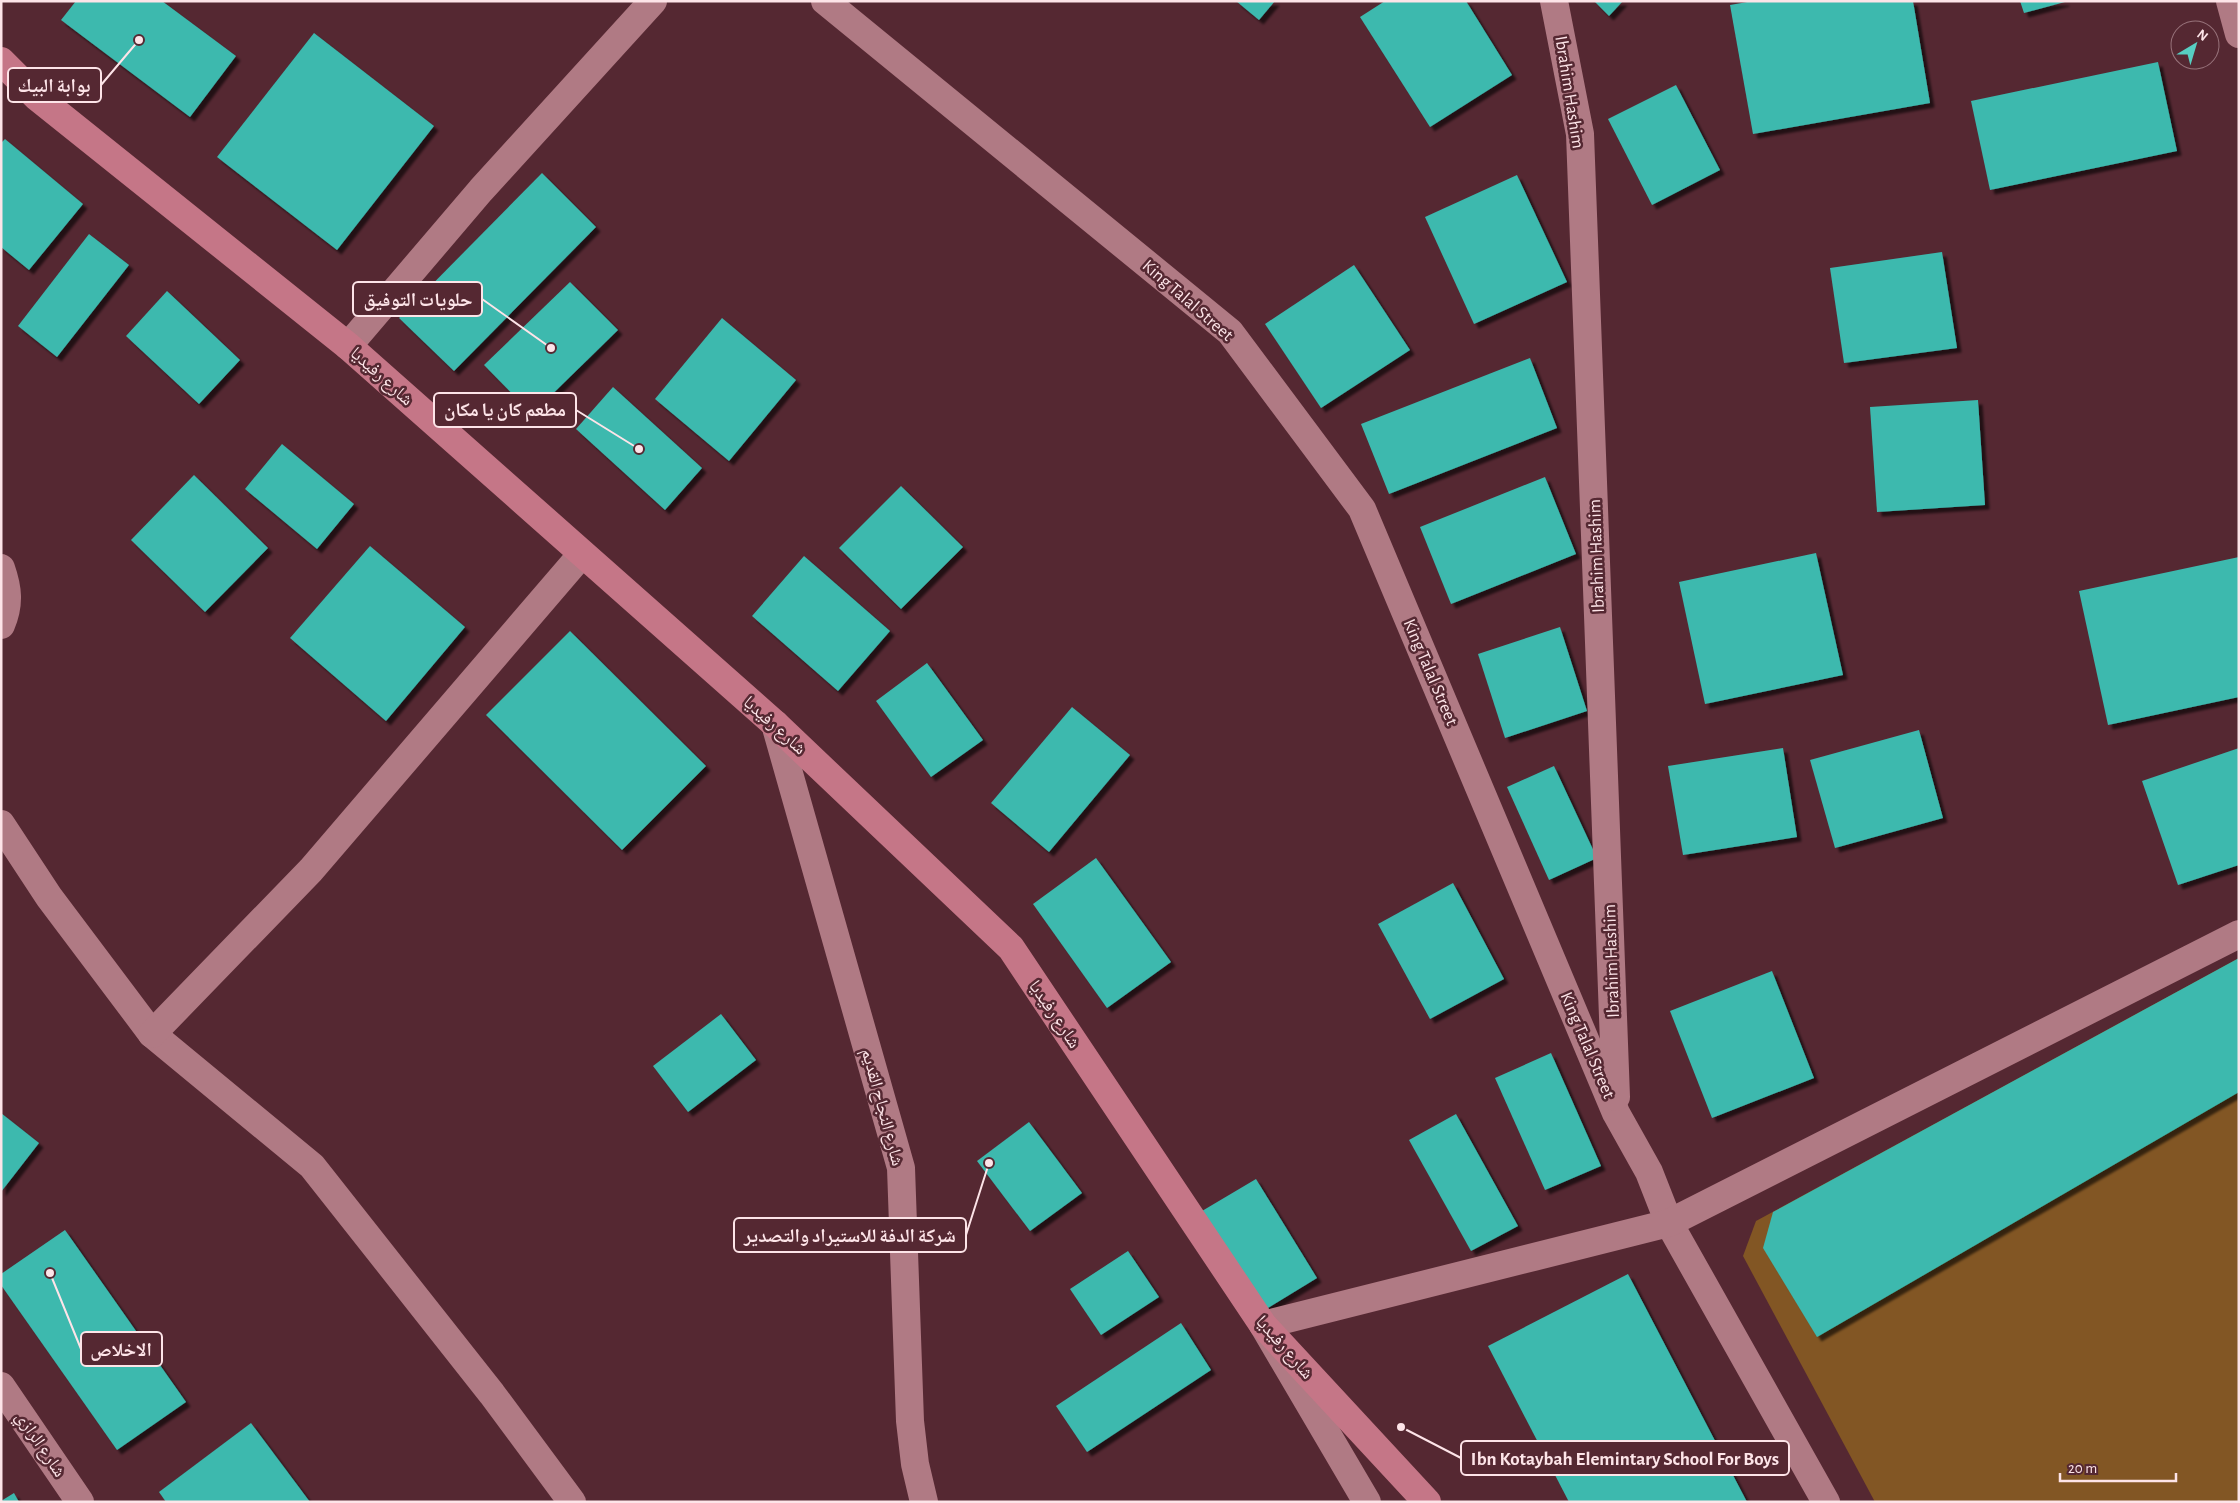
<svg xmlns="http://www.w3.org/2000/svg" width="2240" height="1503" font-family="'Alegreya Sans','Noto Naskh Arabic',sans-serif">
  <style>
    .pitch { fill: #825624 }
    .building { fill: #3cb9ae; filter: url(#shadow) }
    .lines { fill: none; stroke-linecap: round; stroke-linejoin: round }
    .minor { stroke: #b07a84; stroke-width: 28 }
    .major { stroke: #c57687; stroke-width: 28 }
    .labels { text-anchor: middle; stroke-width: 5; stroke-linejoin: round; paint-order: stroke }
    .street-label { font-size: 18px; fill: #fde4e8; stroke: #552832 }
    .leader { fill: none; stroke: #fde4e8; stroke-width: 2 }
    .callout-dot { fill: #fde4e8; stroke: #552832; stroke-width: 2 }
    .callout { fill: #552832; stroke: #fde4e8; stroke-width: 2 }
    .callout-label { font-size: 19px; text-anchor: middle; font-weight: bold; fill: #fde4e8 }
  </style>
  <defs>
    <filter id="shadow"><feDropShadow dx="4.5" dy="4.5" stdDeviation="1" flood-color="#0009"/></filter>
  </defs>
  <rect width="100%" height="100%" fill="#552832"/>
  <!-- pitch -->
  <polygon class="pitch" points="2239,958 2239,1502 1875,1502 1743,1256 1756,1221"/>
  <!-- building -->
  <g class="building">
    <polygon points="76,1 162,1 236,56 190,117 61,20"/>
    <polygon points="1236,1 1275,1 1259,20"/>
    <polygon points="1385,1 1466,1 1512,75 1430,127 1360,17"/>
    <polygon points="1594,1 1623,1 1609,16"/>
    <polygon points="1753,1 1913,1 1930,103 1753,134 1730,5"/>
    <polygon points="2020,1 2065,1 2065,2 2024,13"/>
    <polygon points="314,33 434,126 337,250 217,157"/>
    <polygon points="2158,62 2177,151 1990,190 1971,101"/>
    <polygon points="1676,85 1720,170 1652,205 1608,119"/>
    <polygon points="5,139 83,204 29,270 1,247 1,143"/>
    <polygon points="542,173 596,227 454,371 399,318"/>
    <polygon points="1517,175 1567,282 1474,324 1425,217"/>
    <polygon points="89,234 129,265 57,357 18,326"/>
    <polygon points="1942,252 1957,348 1844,363 1830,268"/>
    <polygon points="1354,265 1410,350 1321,408 1265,324"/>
    <polygon points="570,282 618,330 532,414 484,365"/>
    <polygon points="167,291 240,360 199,404 126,336"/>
    <polygon points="722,318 796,380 729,461 655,399"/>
    <polygon points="1530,358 1557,428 1389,494 1361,424"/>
    <polygon points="613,387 702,468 665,510 576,429"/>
    <polygon points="1978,400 1985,505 1877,512 1870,407"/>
    <polygon points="282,444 354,504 317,549 245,489"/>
    <polygon points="194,475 268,548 205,612 131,540"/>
    <polygon points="1545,477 1576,554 1451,604 1420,527"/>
    <polygon points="901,486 963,547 901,609 839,548"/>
    <polygon points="370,546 465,627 386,721 290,638"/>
    <polygon points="1816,553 1843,675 1705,704 1679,582"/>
    <polygon points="804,556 890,631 838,691 752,616"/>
    <polygon points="2239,557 2239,697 2108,725 2079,591"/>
    <polygon points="1560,627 1587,711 1505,738 1478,654"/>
    <polygon points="570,631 706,766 622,850 486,715"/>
    <polygon points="927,663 983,740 931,777 876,701"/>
    <polygon points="1072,707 1130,755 1049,852 991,803"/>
    <polygon points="1919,730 1943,818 1835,848 1810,760"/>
    <polygon points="1783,748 1797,837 1683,855 1668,766"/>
    <polygon points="2239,748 2239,865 2178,885 2142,781"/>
    <polygon points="1554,766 1597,858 1549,880 1507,787"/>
    <polygon points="1096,858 1171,962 1107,1008 1033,904"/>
    <polygon points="1453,883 1504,979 1430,1019 1378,924"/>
    <polygon points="2239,958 2239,1092 1817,1337 1763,1248 1773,1212"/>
    <polygon points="1772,971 1814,1078 1712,1118 1670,1011"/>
    <polygon points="721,1014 756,1060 688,1112 653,1066"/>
    <polygon points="1551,1053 1601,1166 1545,1190 1495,1078"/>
    <polygon points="1,1113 39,1143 1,1192"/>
    <polygon points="1456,1114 1518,1226 1471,1251 1409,1140"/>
    <polygon points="1029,1122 1082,1193 1030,1231 977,1161"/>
    <polygon points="1256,1179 1317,1278 1263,1311 1202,1211"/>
    <polygon points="65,1230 186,1402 117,1450 1,1285 1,1274"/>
    <polygon points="1128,1251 1159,1297 1101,1335 1070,1289"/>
    <polygon points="1628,1274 1747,1502 1569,1502 1488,1346"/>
    <polygon points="1181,1323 1211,1370 1087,1452 1056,1406"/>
    <polygon points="251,1423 310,1502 166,1502 159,1492"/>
    <polygon points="14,1493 19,1502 1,1502 1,1501"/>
  </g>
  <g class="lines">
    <!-- minor -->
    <g class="minor">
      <polyline points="825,1 1230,332 1362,509 1616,1113 1649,1172 1669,1223 1826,1502"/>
      <polyline points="1554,1 1580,134 1616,1097"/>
      <polyline points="2230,1 2239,34"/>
      <polyline points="348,346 481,190 653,1"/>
      <path d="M1,568C8,588 10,604 1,625"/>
      <polyline points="775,724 901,1168 910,1421 915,1464 924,1502"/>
      <polyline points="1,824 49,897 152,1034 312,1166 492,1394 572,1502"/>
      <polyline points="152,1034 311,870 582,554"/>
      <polyline points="1,1386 80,1502"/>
      <polyline points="1367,1502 1263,1325 1669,1223 2239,934"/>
    </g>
    <!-- major -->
    <polyline class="major" points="1,61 37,97 348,346 775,724 1011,948 1263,1325 1427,1502"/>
  </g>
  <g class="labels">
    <!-- street labels -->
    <g class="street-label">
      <text transform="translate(1570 92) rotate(81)" y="6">Ibrahim Hashim</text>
      <text transform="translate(1188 300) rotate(41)" y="6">King Talal Street</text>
      <text transform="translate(382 376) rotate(42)" y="6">شارع رفيديا</text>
      <text transform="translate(1596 556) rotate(-92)" y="6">Ibrahim Hashim</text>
      <text transform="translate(1431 672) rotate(67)" y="6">King Talal Street</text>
      <text transform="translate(775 725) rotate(42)" y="6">شارع رفيديا</text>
      <text transform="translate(1611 961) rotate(-92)" y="6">Ibrahim Hashim</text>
      <text transform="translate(1055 1014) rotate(56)" y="6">شارع رفيديا</text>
      <text transform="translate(1588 1045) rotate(67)" y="6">King Talal Street</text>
      <text transform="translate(883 1107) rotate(75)" y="6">شارع النجاح القديم</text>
      <text transform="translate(1285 1347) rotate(49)" y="6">شارع رفيديا</text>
      <text transform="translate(41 1444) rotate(56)" y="6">شارع الرازي</text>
    </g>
  </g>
  <!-- callouts -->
  <path class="leader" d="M139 40L101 85M551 348L482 299M639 449L576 410M989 1163L966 1235M50 1273L81 1349M1401 1427L1461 1458"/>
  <g class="callout-dot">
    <circle cx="139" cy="40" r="5"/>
    <circle cx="551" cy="348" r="5"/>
    <circle cx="639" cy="449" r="5"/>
    <circle cx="989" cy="1163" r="5"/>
    <circle cx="50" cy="1273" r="5"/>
    <circle cx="1401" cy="1427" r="5"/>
  </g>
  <g class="callout">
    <rect x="8" y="68" width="93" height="34" rx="5"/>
    <rect x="353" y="282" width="129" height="34" rx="5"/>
    <rect x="434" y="393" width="142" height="34" rx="5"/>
    <rect x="734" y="1218" width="232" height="34" rx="5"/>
    <rect x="81" y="1332" width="81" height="34" rx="5"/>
    <rect x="1461" y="1441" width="328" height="34" rx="5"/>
  </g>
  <g class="callout-label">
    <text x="54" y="92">بوابة البيك</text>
    <text x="418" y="306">حلويات التوفيق</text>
    <text x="505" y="416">مطعم كان يا مكان</text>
    <text x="850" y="1242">شركة الدفة للاستيراد والتصدير</text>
    <text x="121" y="1356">الاخلاص</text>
    <text x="1625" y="1465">Ibn Kotaybah Elemintary School For Boys</text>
  </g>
  <!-- border -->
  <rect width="2240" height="1503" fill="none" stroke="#fde4e8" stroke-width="5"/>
  <!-- north arrow -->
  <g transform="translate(2195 45) rotate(38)"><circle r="24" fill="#552832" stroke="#98737b"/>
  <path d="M0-4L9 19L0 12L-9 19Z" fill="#57cec2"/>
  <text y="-8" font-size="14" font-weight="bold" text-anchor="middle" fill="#fde4e8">N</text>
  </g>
  <!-- scale -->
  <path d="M2060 1473v8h116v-8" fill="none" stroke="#fde4e8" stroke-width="2.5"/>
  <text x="2068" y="1473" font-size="15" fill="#fde4e8" stroke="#552832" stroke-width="4" paint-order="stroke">20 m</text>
</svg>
